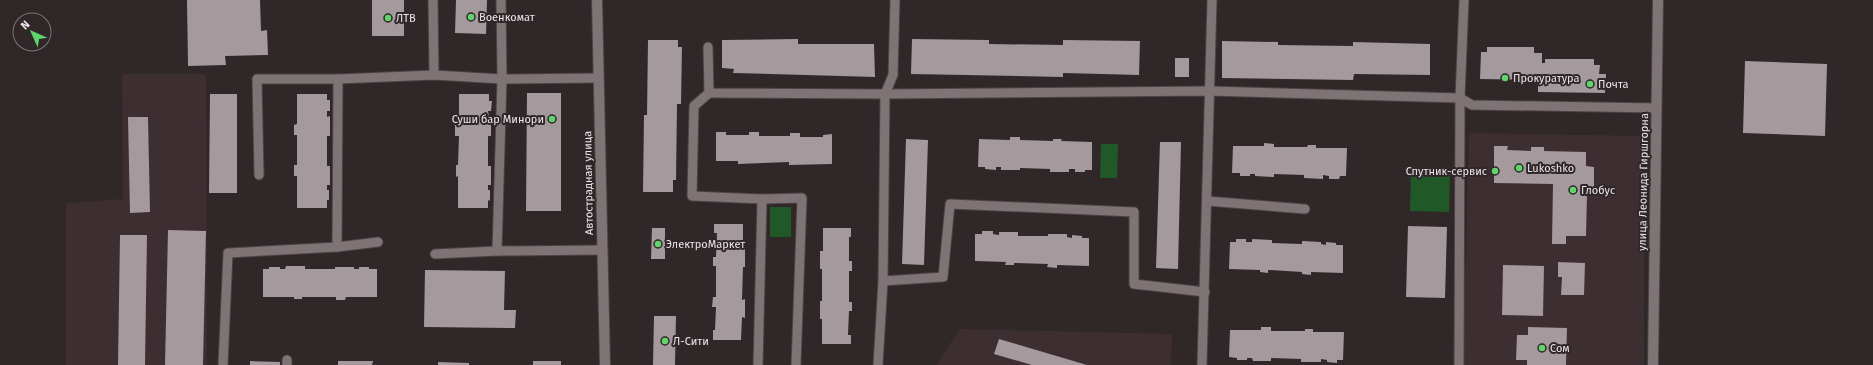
<svg xmlns="http://www.w3.org/2000/svg" width="1873" height="365" font-family="'Fira Sans',sans-serif">
  <style>
    .built { fill: #3d2e32 }
    .green { fill: #205927 }
    .building { fill: #a4999c }
    .lines { fill: none; stroke-linecap: round; stroke-linejoin: round }
    .lane-casing { stroke: #4b4345; stroke-width: 11 }
    .street-casing { stroke: #4b4345; stroke-width: 12 }
    .secondary-casing { stroke: #4b4345; stroke-width: 12 }
    .lane { stroke: #7e7476; stroke-width: 9 }
    .street { stroke: #7e7476; stroke-width: 10 }
    .secondary { stroke: #7e7476; stroke-width: 10 }
    .poi-dot { fill: #5fd56b; stroke: #302729; stroke-width: 1.5 }
    .labels { text-anchor: middle; stroke-width: 4; stroke-linejoin: round; paint-order: stroke }
    .poi-label { font-size: 11px; fill: #ebe5e7; stroke: #302729; text-anchor: start }
    .street-label { font-size: 11px; fill: #ebe5e7; stroke: #302729 }
  </style>
  <rect width="100%" height="100%" fill="#302729"/>
  <!-- built -->
  <g class="built">
    <polygon points="122,74 206,74 207,365 66,365 66,203 123,199"/>
    <polygon points="1469,133 1645,136 1644,365 1463,365"/>
    <polygon points="960,329 1172,334 1171,365 936,365"/>
  </g>
  <!-- green -->
  <g class="green">
    <polygon points="1101,144 1118,144 1117,178 1100,178"/>
    <polygon points="1411,170 1450,171 1449,212 1410,211"/>
    <rect x="770" y="207" width="21" height="30"/>
  </g>
  <!-- building -->
  <g class="building">
    <polygon points="187,0 260,0 261,31 267,30 268,55 225,56 226,65 188,66"/>
    <rect x="372" y="0" width="32" height="36"/>
    <polygon points="456,0 487,0 486,34 455,33"/>
    <polygon points="798,39 798,44 874,44 875,77 733,73 734,69 722,68 722,40"/>
    <polygon points="912,39 989,40 989,44 1063,45 1063,40 1140,41 1139,75 1063,73 1063,77 911,74"/>
    <polygon points="648,40 678,40 678,47 682,47 681,104 677,104 676,180 673,180 673,192 643,192 644,115 647,115"/>
    <polygon points="1222,41 1278,42 1278,45 1353,46 1353,42 1430,44 1430,75 1354,74 1353,80 1222,78"/>
    <polygon points="1487,47 1534,47 1534,53 1542,53 1542,63 1545,63 1545,59 1594,59 1594,65 1600,65 1599,74 1606,74 1605,93 1538,92 1538,80 1480,79 1481,52 1487,52"/>
    <rect x="1175" y="58" width="14" height="19"/>
    <polygon points="1745,61 1827,64 1825,136 1743,133"/>
    <polygon points="527,93 561,93 561,211 526,211"/>
    <polygon points="210,94 237,94 237,193 209,193"/>
    <polygon points="297,94 327,94 327,100 330,100 330,111 327,111 327,117 330,116 330,136 327,136 327,166 330,166 330,185 327,185 327,190 329,190 329,200 327,200 327,208 297,208 297,176 294,176 294,165 297,165 297,135 294,135 294,125 297,124"/>
    <polygon points="459,94 489,94 489,101 492,101 491,111 488,111 489,117 491,117 491,136 488,136 488,166 491,166 491,185 488,185 488,190 490,190 490,201 488,200 488,208 458,208 458,176 456,177 456,165 458,165 459,136 455,136 455,125 459,125"/>
    <polygon points="128,117 148,117 150,212 130,213"/>
    <polygon points="716,132 726,132 726,135 749,135 749,132 759,132 759,136 790,136 790,133 800,133 800,137 823,137 823,135 832,134 832,164 789,165 789,162 738,164 738,161 716,161"/>
    <polygon points="1010,137 1020,137 1020,140 1053,141 1053,139 1062,139 1061,141 1092,142 1092,170 1085,170 1085,172 1075,172 1075,169 1069,169 1069,172 1050,172 1050,169 1020,168 1020,170 1001,170 1001,167 996,167 996,170 985,169 985,167 978,167 979,139 1010,140"/>
    <polygon points="906,139 928,140 924,265 902,264"/>
    <polygon points="1160,142 1181,142 1178,269 1156,268"/>
    <polygon points="1264,143 1274,144 1274,147 1307,147 1308,145 1316,145 1316,148 1347,148 1346,176 1340,176 1339,179 1329,179 1329,176 1323,175 1323,179 1304,178 1304,175 1274,174 1274,177 1255,176 1255,174 1250,174 1250,176 1240,176 1240,173 1232,173 1233,146 1264,146"/>
    <polygon points="1494,146 1508,146 1507,150 1531,151 1531,147 1544,147 1544,151 1586,152 1586,166 1594,167 1594,195 1587,195 1586,236 1566,236 1566,244 1552,244 1553,184 1494,183"/>
    <polygon points="714,224 743,224 743,249 745,249 745,267 743,267 742,300 745,299 745,318 742,317 741,340 713,340 713,330 715,330 716,307 712,307 713,297 716,297 716,266 713,266 713,257 716,257 717,233 714,233"/>
    <polygon points="1408,226 1447,227 1445,298 1406,297"/>
    <polygon points="652,228 665,228 665,259 651,259"/>
    <polygon points="823,228 851,228 851,237 849,237 849,261 852,261 852,271 849,271 849,302 852,302 852,311 849,311 848,335 851,335 851,344 822,344 822,319 820,319 820,301 822,301 822,269 820,269 820,251 823,251"/>
    <polygon points="168,230 206,231 203,365 165,365"/>
    <polygon points="982,231 993,231 993,234 999,235 999,232 1018,232 1018,236 1048,236 1048,234 1067,234 1067,237 1072,238 1072,235 1082,236 1082,238 1089,238 1089,266 1057,265 1057,268 1047,267 1048,264 1014,263 1014,265 1005,265 1006,262 975,261 975,234 982,234"/>
    <polygon points="120,235 147,235 145,365 118,365"/>
    <polygon points="1236,239 1246,239 1246,242 1252,242 1252,239 1272,240 1272,243 1302,244 1302,241 1321,242 1321,244 1326,245 1326,242 1336,243 1336,245 1343,245 1343,273 1311,272 1311,275 1302,274 1302,272 1268,270 1268,273 1260,272 1260,270 1229,269 1230,242 1236,242"/>
    <polygon points="1558,262 1585,263 1584,295 1561,295 1562,277 1558,277"/>
    <polygon points="1503,265 1544,266 1543,316 1502,315"/>
    <polygon points="286,266 305,266 305,269 335,269 335,267 354,267 354,269 359,269 359,267 369,267 369,269 377,269 377,297 346,297 345,300 336,300 336,297 302,297 302,299 294,299 294,297 263,297 263,269 269,269 269,267 280,267 280,269 285,269"/>
    <polygon points="425,270 505,271 504,310 516,310 515,328 424,327"/>
    <polygon points="654,316 676,316 675,365 653,365"/>
    <polygon points="1261,327 1271,327 1271,331 1305,331 1305,329 1313,329 1313,332 1344,332 1343,360 1337,360 1337,363 1327,362 1327,360 1321,359 1321,362 1301,362 1301,359 1271,358 1271,361 1253,361 1252,358 1247,358 1247,360 1237,360 1237,358 1229,357 1230,330 1261,330"/>
    <polygon points="1528,327 1567,328 1566,365 1527,365 1527,360 1516,360 1517,335 1528,335"/>
    <polygon points="999,339 1087,365 1032,365 994,354"/>
    <polygon points="250,361 280,362 280,365 250,365"/>
    <polygon points="338,361 373,361 372,365 338,365"/>
    <rect x="533" y="361" width="28" height="4"/>
    <polygon points="438,362 469,363 469,365 438,365"/>
  </g>
  <g class="lines">
    <defs>
      <g id="lane">
        <polyline points="433,0 434,75"/>
        <polyline points="708,47 709,93 885,94 1209,91 1460,98 1472,105 1656,108"/>
        <polyline points="709,93 694,106 692,196 762,199 802,198 796,365"/>
        <polyline points="259,175 257,79 338,79 434,75 502,79 597,78"/>
        <polyline points="1207,201 1305,209"/>
        <polyline points="337,247 338,79"/>
        <polyline points="497,251 502,79 501,0"/>
        <polyline points="435,254 497,251 601,250"/>
        <polyline points="883,281 943,277 950,204 1134,212 1134,284 1205,292"/>
        <polyline points="287,360 287,365"/>
        <polyline points="223,365 228,253 337,247 378,242"/>
        <polyline points="758,365 762,199"/>
        <polyline points="878,365 883,281 885,94 893,75 895,0"/>
        <polyline points="1202,365 1212,0"/>
        <polyline points="1459,365 1460,98 1464,0"/>
      </g>
      <polyline id="street" points="1653,365 1658,0"/>
      <polyline id="secondary" points="597,0 605,365"/>
    </defs>
    <!-- lane casing -->
    <use href="#lane" class="lane-casing"/>
    <!-- street casing -->
    <use href="#street" class="street-casing"/>
    <!-- secondary casing -->
    <use href="#secondary" class="secondary-casing"/>
    <!-- lane -->
    <use href="#lane" class="lane"/>
    <!-- street -->
    <use href="#street" class="street"/>
    <!-- secondary -->
    <use href="#secondary" class="secondary"/>
  </g>
  <!-- markers -->
  <g class="poi-dot">
    <circle cx="471" cy="17" r="4"/>
    <circle cx="388" cy="18" r="4"/>
    <circle cx="1505" cy="78" r="4"/>
    <circle cx="1590" cy="84" r="4"/>
    <circle cx="552" cy="119" r="4"/>
    <circle cx="1519" cy="168" r="4"/>
    <circle cx="1495" cy="171" r="4"/>
    <circle cx="1573" cy="190" r="4"/>
    <circle cx="658" cy="244" r="4"/>
    <circle cx="665" cy="341" r="4"/>
    <circle cx="1542" cy="348" r="4"/>
  </g>
  <g class="labels">
    <!-- poi labels -->
    <g class="poi-label">
      <text x="479" y="21">Военкомат</text>
      <text x="396" y="22">ЛТВ</text>
      <text x="1513" y="82">Прокуратура</text>
      <text x="1598" y="88">Почта</text>
      <text x="544" y="123" text-anchor="end">Суши бар Минори</text>
      <text x="1527" y="172">Lukoshko</text>
      <text x="1487" y="175" text-anchor="end">Спутник-сервис</text>
      <text x="1581" y="194">Глобус</text>
      <text x="666" y="248">ЭлектроМаркет</text>
      <text x="673" y="345">Л-Сити</text>
      <text x="1550" y="352">Сом</text>
    </g>
    <!-- street labels -->
    <g class="street-label">
      <text transform="translate(1643 182) rotate(-89)" y="4">улица Леонида Гиршгорна</text>
      <text transform="translate(588 183) rotate(-91)" y="4">Автострадная улица</text>
    </g>
  </g>
  <!-- north arrow -->
  <g transform="translate(32 32) rotate(315)"><circle r="19" fill="#302729" stroke="#7b7375"/>
  <path d="M0-3L7 15L0 10L-7 15Z" fill="#5fd56b"/>
  <text y="-6" font-size="11" font-weight="bold" text-anchor="middle" fill="#ebe5e7">N</text>
  </g>
</svg>
